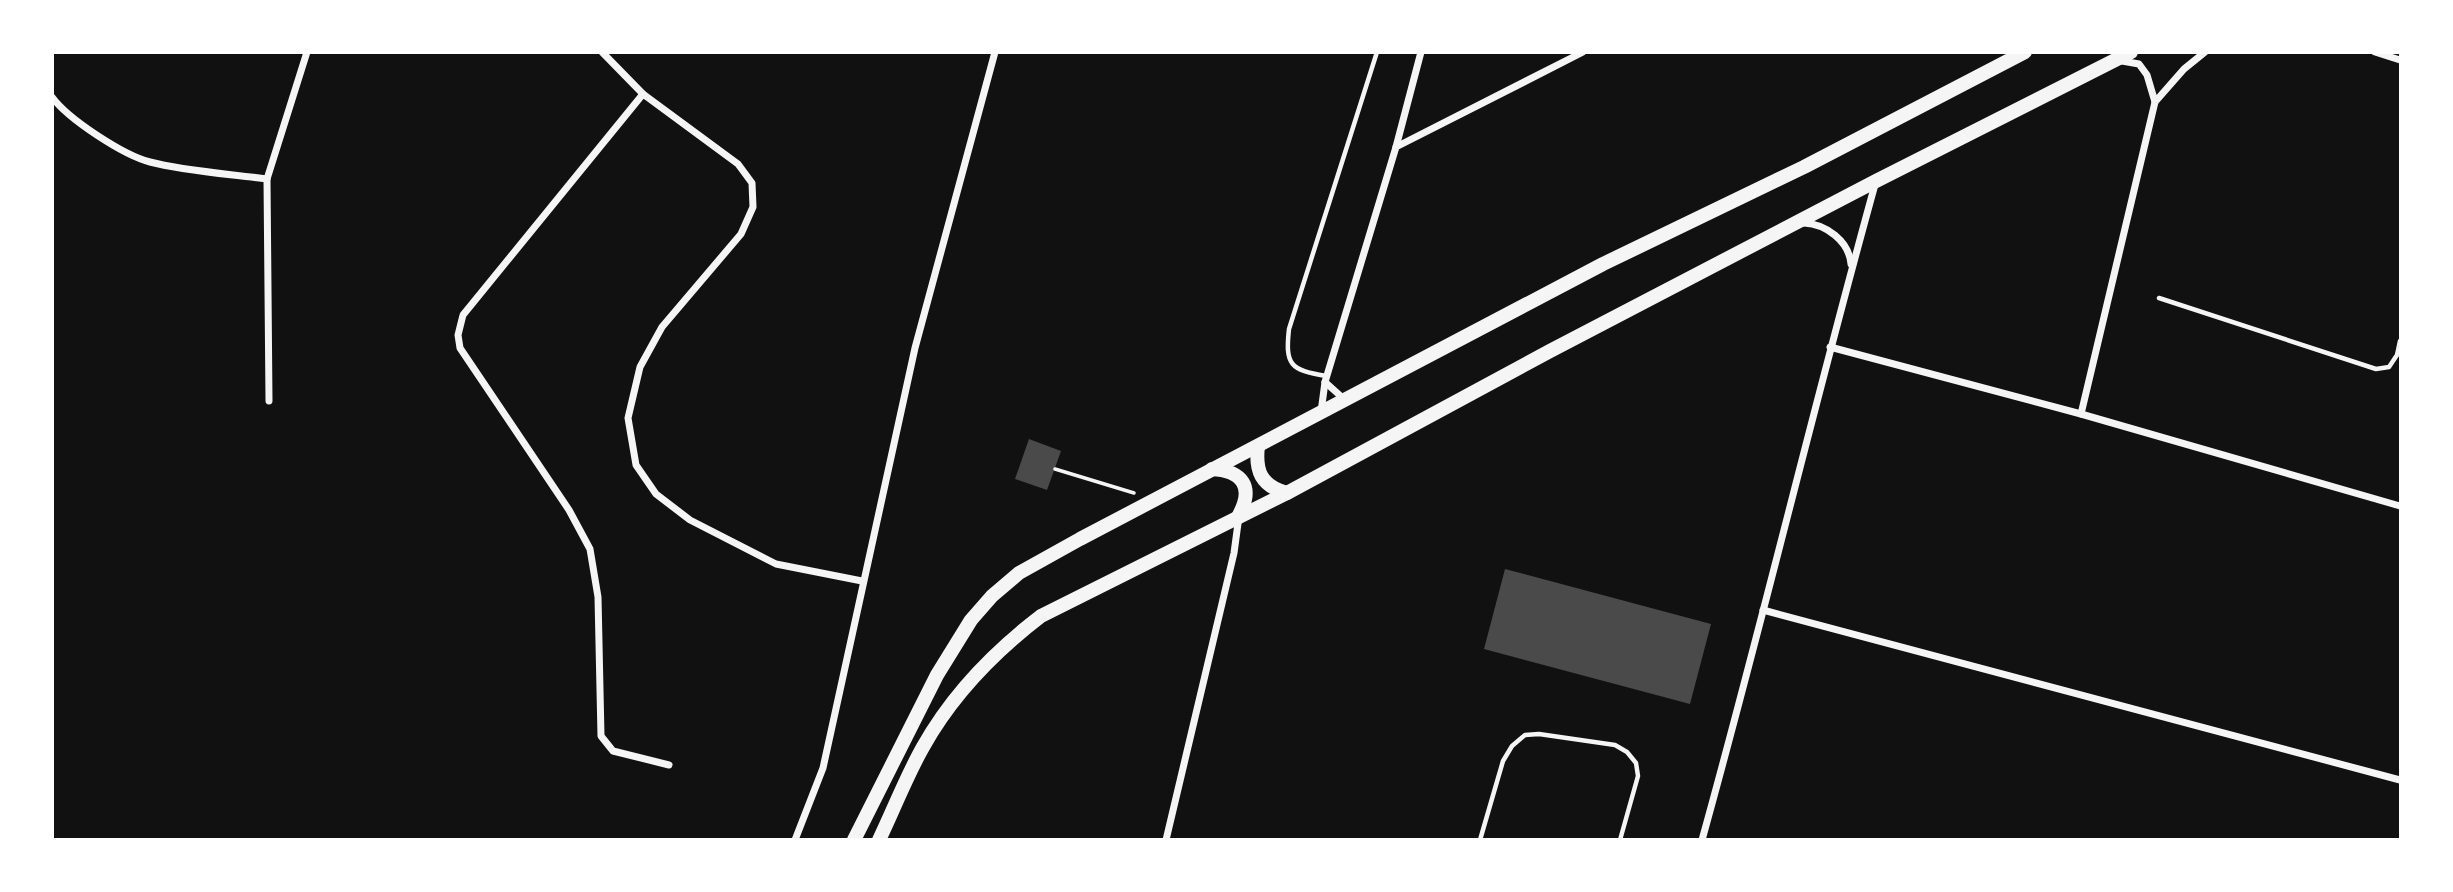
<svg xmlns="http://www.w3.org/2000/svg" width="2453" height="892" font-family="'Varela Round',sans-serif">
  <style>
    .building { fill: #4a4a4a }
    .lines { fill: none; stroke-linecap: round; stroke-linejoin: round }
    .path { stroke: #f5f5f5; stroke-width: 3.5 }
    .service { stroke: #f5f5f5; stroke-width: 4.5 }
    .minor { stroke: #f5f5f5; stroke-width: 7 }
    .primary { stroke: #f5f5f5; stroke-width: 14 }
  </style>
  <rect width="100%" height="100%" fill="#111"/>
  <!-- building -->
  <g class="building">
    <polygon points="1029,439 1061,451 1047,490 1015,479"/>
    <polygon points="1505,569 1711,624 1690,704 1484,649"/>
  </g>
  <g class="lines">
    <!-- path -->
    <polyline class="path" points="1055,469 1134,493"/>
    <!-- service -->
    <g class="service">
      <polyline points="2159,298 2376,369 2389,367 2397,355 2400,341"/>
      <path d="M1326,376C1290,370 1285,365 1289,329L1377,52"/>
      <polyline points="1480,840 1503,761 1512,746 1525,735 1539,734 1615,745 1627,752 1636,763 1638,776 1620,840"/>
    </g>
    <!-- minor -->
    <g class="minor">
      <polyline points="602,52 643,94 738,164 752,183 753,207 741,234 662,327 640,367 628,418 636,465 656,494 690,520 776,564 862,581"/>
      <polyline points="2375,52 2400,60"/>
      <polyline points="2122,61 2139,64 2147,75 2155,102 2184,69 2205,52"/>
      <polyline points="643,94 463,315 458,335 460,348 569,510 590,549 598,597 601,736 613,751 669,765"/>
      <path d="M52,97C68,119 123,155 150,162C184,171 230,174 267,179"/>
      <polyline points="1396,147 1583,52"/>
      <path d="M1804,223C1826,224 1849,241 1851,264"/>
      <polyline points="1830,347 2081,414 2400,506"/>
      <polyline points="1325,382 1345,400"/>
      <polyline points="269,401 267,179 307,52"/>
      <polyline points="1321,412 1325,382 1396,147 1421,52"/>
      <polyline points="2081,414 2155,102"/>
      <polyline points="1763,610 2400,780"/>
      <polyline points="795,840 823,768 915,348 995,52"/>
      <polyline points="1166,840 1234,553 1239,516"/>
      <path d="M1702,840C1763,621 1815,400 1876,181"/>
    </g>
    <!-- primary -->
    <g class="primary">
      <path d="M1258,446C1255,471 1261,486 1287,493"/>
      <path d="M1212,469C1243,471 1254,487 1239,515"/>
      <polyline points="854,840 937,675 971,620 992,596 1019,573 1080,539 1603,264 1804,167 2025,52"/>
      <path d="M879,840C894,809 906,777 923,747C952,695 994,652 1041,616L1287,493L1550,351L1876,181L2131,52"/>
    </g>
  </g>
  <!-- border -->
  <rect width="2453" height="892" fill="none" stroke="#ffffff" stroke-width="108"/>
</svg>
